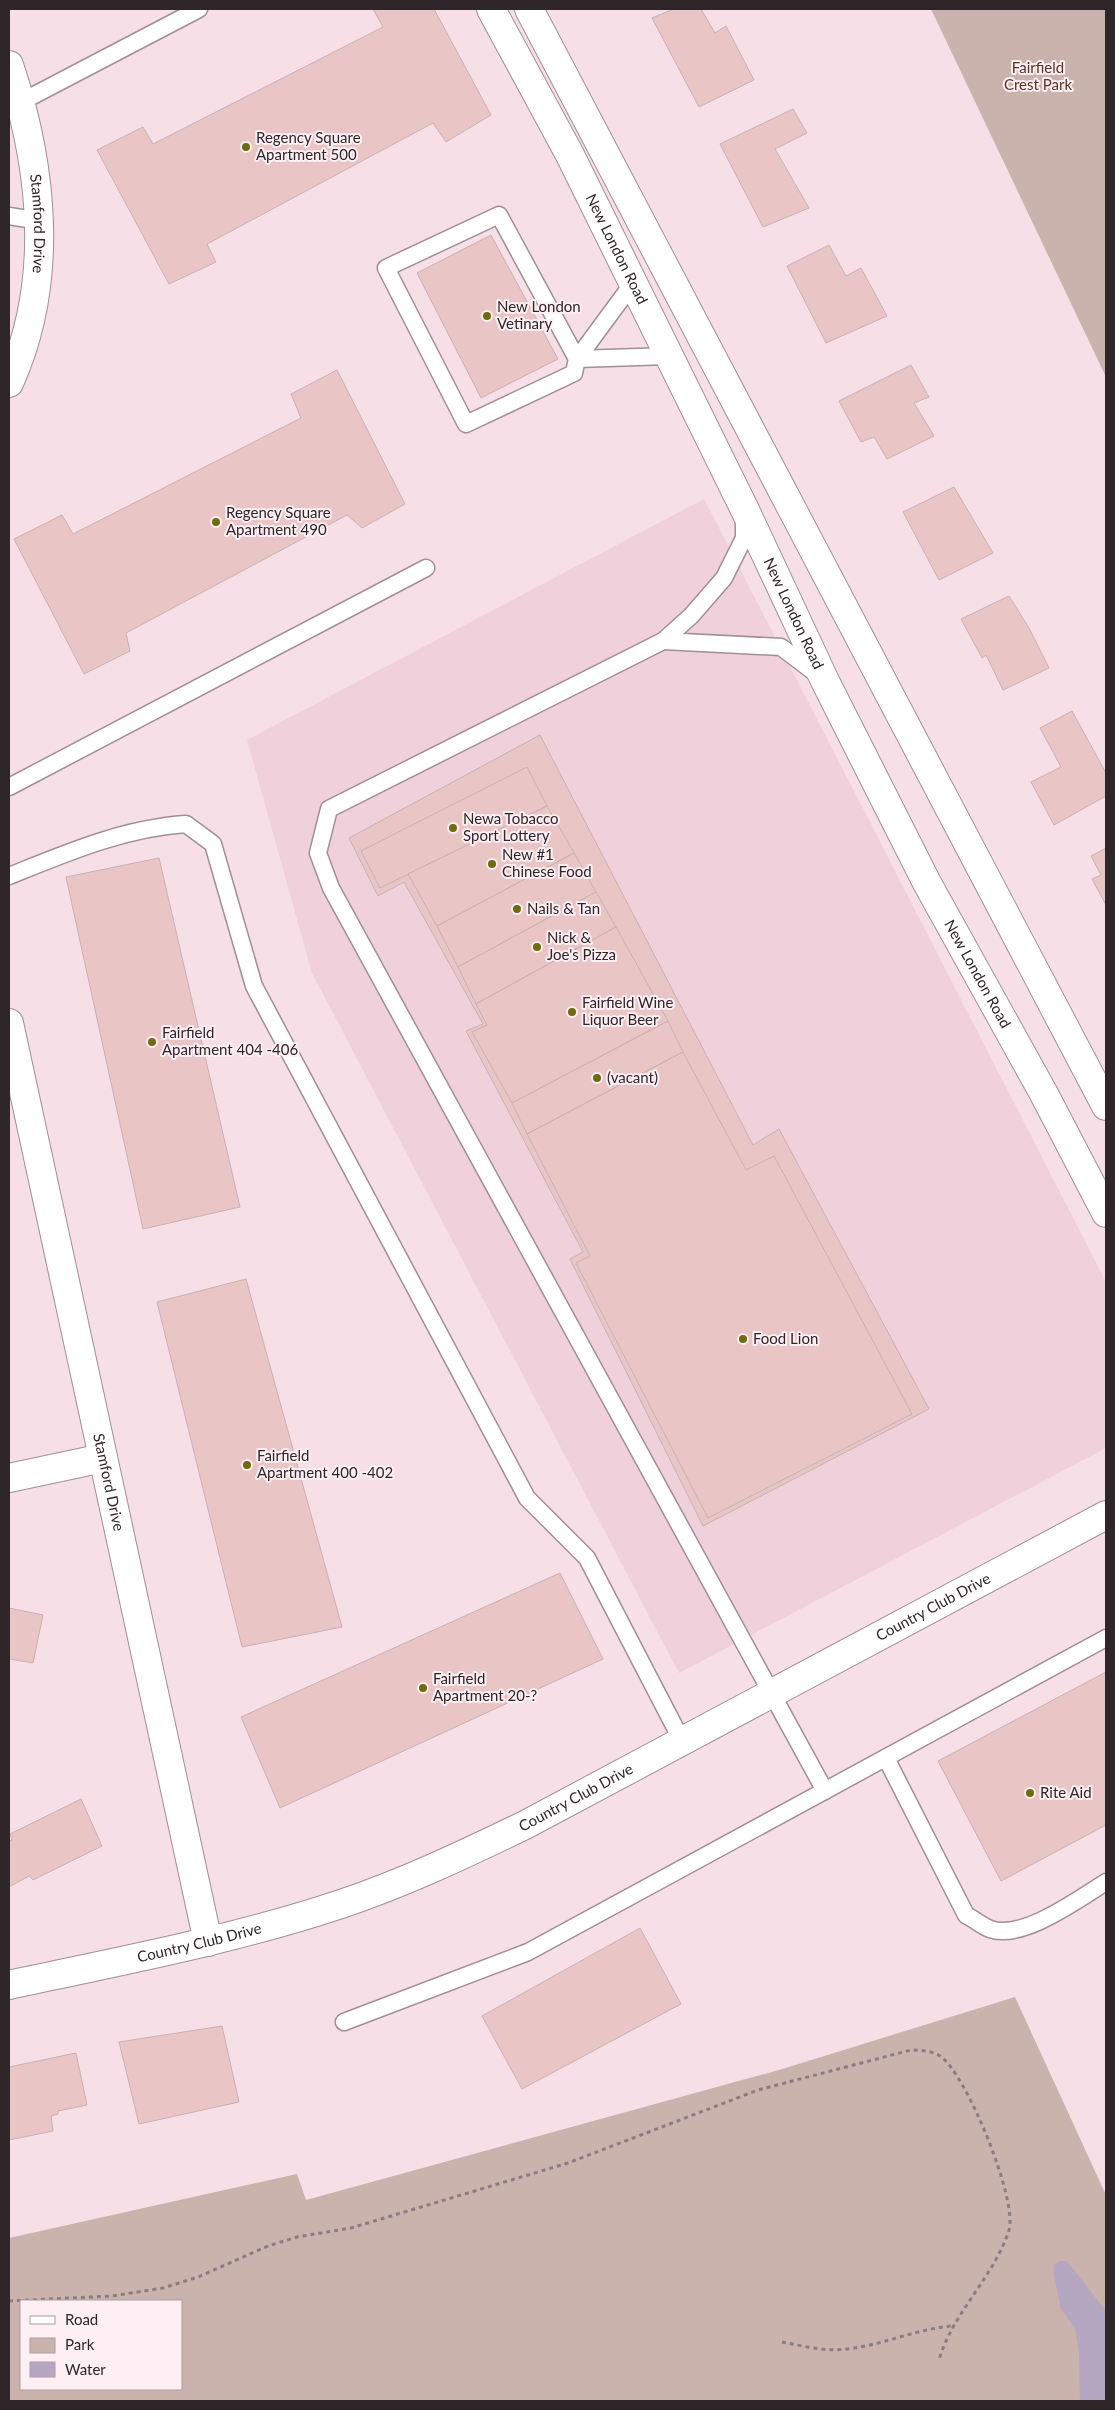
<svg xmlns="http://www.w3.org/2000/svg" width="1115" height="2410" font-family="Lato,sans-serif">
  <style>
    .built { fill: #efd0db }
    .green { fill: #c9b3ac; fill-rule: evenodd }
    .water { fill: #b5a6c2 }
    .building { fill: #eac5c5; stroke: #c9b1b1 }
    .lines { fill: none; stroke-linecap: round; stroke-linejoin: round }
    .lane-casing { stroke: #a38e95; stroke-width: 19 }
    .street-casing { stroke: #a38e95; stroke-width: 30 }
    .secondary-casing { stroke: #a38e95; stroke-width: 30 }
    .path { stroke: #8c7c82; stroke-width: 3; stroke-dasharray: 4 4; stroke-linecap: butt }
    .lane { stroke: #fff; stroke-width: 16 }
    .street { stroke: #fff; stroke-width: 28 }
    .secondary { stroke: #fff; stroke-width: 28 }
    .poi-dot { fill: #6e6c0c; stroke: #fdeff4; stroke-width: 2 }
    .labels { text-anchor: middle; stroke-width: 4; stroke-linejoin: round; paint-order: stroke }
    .park-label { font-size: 15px; fill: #5f3121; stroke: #fdeff4 }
    .poi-label { font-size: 15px; fill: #2f2629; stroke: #fdeff4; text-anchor: start }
    .street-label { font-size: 15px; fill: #2f2629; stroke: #fdeff4 }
  </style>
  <rect width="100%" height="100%" fill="#f6dfe7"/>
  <!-- built -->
  <polygon class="built" points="704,499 1106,1282 1106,1448 679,1673 312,973 247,740"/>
  <!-- green -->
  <g class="green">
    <polygon points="931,9 1106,9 1106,377"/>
    <path d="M1015,1997L1106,2195V2401H9V2238L297,2174L306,2200L779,2070ZM21,2301H181V2389H21Z"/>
  </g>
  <!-- water -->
  <polygon class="water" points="1060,2261 1067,2261 1106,2311 1106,2401 1080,2401 1079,2352 1075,2328 1061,2309 1054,2275 1054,2265"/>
  <!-- building -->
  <g class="building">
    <polygon points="373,9 434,9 491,115 446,142 433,123 207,244 216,262 169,284 97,150 143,127 153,144 383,27"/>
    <polygon points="674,9 701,9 715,33 726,26 754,80 699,107 652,18"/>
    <polygon points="793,109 807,133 775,149 809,208 763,227 720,144"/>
    <polygon points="491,235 558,359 481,398 417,273"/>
    <polygon points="829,245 846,276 861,268 887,316 826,343 787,266"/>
    <polygon points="911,365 929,397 914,403 934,436 887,459 874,437 861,442 839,401"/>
    <polygon points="337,370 405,504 362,528 347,515 126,633 130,651 84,674 14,539 62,515 73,534 301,418 291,394"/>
    <polygon points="954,487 993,553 939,580 903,512"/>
    <polygon points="1009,596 1029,628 1049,668 1003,690 986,655 982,658 961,619"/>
    <polygon points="1072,711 1106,773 1106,796 1054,825 1031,782 1061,767 1040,728"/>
    <polygon points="540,735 753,1145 779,1129 929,1409 703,1526 570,1259 583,1252 466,1031 483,1024 404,882 378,896 349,838"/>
    <polygon points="527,767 547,806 380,888 361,851"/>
    <polygon points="547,806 574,853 437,926 408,874"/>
    <polygon points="1106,848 1106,905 1092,879 1101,875 1091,856"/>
    <polygon points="574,853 596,892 458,967 437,926"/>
    <polygon points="159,858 240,1207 143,1229 66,877"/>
    <polygon points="596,892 616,927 476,1004 458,967"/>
    <polygon points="616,927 668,1021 512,1103 472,1032 487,1025 476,1004"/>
    <polygon points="668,1021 683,1052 527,1134 512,1103"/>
    <polygon points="683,1052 746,1170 774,1156 912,1414 708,1518 576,1263 590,1256 527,1134"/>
    <polygon points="246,1279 342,1627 242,1647 157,1302"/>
    <polygon points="560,1573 603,1659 280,1808 241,1717"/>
    <polygon points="9,1608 43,1615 33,1663 9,1659"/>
    <polygon points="1106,1672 1106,1825 1001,1881 938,1761"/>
    <polygon points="81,1799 102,1846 33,1880 29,1876 9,1887 9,1841 12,1840 10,1834"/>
    <polygon points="640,1928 681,2004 522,2089 482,2016"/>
    <polygon points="222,2026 239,2102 139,2124 119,2042"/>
    <polygon points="76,2053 87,2105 58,2111 58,2114 51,2116 53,2131 9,2140 9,2067"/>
  </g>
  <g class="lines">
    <defs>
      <g id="lane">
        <polyline points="21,102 199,9"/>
        <polygon points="499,215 577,359 574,373 466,424 386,268"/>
        <polyline points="9,216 40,221"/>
        <polyline points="633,283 577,359 669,356"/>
        <polyline points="744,517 744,538 724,578 691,616 663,641 329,809 318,853 331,888 825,1791"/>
        <polyline points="663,641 781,647 818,675"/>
        <polyline points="9,787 426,568"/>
        <path d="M9,876C66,853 124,828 186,824L213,844L254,986L527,1498L587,1558L682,1741"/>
        <path d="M886,1758L966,1915C974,1919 982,1926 990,1929C1022,1941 1080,1898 1106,1882"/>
        <polyline points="344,2022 528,1952 1106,1638"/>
      </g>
      <g id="street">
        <path id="s1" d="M9,65C43,167 55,282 9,383"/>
        <path id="s2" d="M9,1023L208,1942"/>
        <polyline points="9,1478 103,1458"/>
        <path id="s3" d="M9,1985C120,1961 233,1940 341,1904C404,1883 465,1854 525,1825L1106,1515"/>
      </g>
      <g id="secondary">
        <path id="s4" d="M491,9L570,155L745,510L825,681L927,883L1044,1094L1106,1213"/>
        <polyline points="529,9 1106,1106"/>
      </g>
    </defs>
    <!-- lane casing -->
    <use href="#lane" class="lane-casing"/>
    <!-- street casing -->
    <use href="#street" class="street-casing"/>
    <!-- secondary casing -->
    <use href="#secondary" class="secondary-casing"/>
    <!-- path -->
    <g class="path">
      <path d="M9,2301L112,2296L163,2288L198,2277L268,2246L297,2237L351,2228L568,2163L758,2090L911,2050C921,2050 932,2051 940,2056C966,2073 1018,2200 1009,2230C994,2277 953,2312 939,2360"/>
      <path d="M782,2342C803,2346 826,2352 847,2349C883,2345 916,2329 952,2326"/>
    </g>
    <!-- lane -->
    <use href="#lane" class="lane"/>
    <!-- street -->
    <use href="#street" class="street"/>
    <!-- secondary -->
    <use href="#secondary" class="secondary"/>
  </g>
  <!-- markers -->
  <g class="poi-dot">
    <circle cx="246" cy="147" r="5"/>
    <circle cx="487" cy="316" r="5"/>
    <circle cx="216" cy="522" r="5"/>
    <circle cx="453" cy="828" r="5"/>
    <circle cx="492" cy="864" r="5"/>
    <circle cx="517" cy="909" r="5"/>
    <circle cx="537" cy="947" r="5"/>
    <circle cx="572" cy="1012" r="5"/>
    <circle cx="152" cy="1042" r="5"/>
    <circle cx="597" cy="1078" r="5"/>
    <circle cx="743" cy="1339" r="5"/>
    <circle cx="247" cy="1465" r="5"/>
    <circle cx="423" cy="1688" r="5"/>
    <circle cx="1030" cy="1793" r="5"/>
  </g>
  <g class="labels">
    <!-- park labels -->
    <g class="park-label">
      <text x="1038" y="73">Fairfield<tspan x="1038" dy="17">Crest Park</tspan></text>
    </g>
    <!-- poi labels -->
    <g class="poi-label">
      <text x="256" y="143">Regency Square<tspan x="256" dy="17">Apartment 500</tspan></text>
      <text x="497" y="312">New London<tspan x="497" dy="17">Vetinary</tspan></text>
      <text x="226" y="518">Regency Square<tspan x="226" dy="17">Apartment 490</tspan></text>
      <text x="463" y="824">Newa Tobacco<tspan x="463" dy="17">Sport Lottery</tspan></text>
      <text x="502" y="860">New #1<tspan x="502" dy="17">Chinese Food</tspan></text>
      <text x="527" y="914">Nails &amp; Tan</text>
      <text x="547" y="943">Nick &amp;<tspan x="547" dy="17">Joe's Pizza</tspan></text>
      <text x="582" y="1008">Fairfield Wine<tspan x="582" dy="17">Liquor Beer</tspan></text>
      <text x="162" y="1038">Fairfield<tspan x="162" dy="17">Apartment 404 -406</tspan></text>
      <text x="607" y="1083">(vacant)</text>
      <text x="753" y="1344">Food Lion</text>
      <text x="257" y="1461">Fairfield<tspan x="257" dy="17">Apartment 400 -402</tspan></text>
      <text x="433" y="1684">Fairfield<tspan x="433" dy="17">Apartment 20-?</tspan></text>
      <text x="1040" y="1798">Rite Aid</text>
    </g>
    <!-- street labels -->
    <g class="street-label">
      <text dy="5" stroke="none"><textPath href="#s1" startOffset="162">Stamford Drive</textPath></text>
      <text dy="5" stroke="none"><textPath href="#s4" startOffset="271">New London Road</textPath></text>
      <text dy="5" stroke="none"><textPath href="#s4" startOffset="676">New London Road</textPath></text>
      <text dy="5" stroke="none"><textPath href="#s4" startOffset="1081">New London Road</textPath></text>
      <text dy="5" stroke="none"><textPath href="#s2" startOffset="470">Stamford Drive</textPath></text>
      <text dy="5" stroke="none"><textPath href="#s3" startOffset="1005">Country Club Drive</textPath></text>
      <text dy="5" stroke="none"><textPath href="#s3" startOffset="600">Country Club Drive</textPath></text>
      <text dy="5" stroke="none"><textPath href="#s3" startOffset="195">Country Club Drive</textPath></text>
    </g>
  </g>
  <!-- border -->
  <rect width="1115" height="2410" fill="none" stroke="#2f2629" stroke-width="20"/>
  <!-- legend -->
  <rect x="20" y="2300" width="162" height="90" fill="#fdeff4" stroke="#ab9fa3"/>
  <rect x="30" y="2316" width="25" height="8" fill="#ffffff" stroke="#ab9fa3"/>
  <text x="65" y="2325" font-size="15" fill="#2f2629">Road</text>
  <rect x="30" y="2338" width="25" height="15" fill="#c9b3ac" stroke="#ab9fa3"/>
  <text x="65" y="2350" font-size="15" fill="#2f2629">Park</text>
  <rect x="30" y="2362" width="25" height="15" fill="#b5a6c2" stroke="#ab9fa3"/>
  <text x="65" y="2375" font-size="15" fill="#2f2629">Water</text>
</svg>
